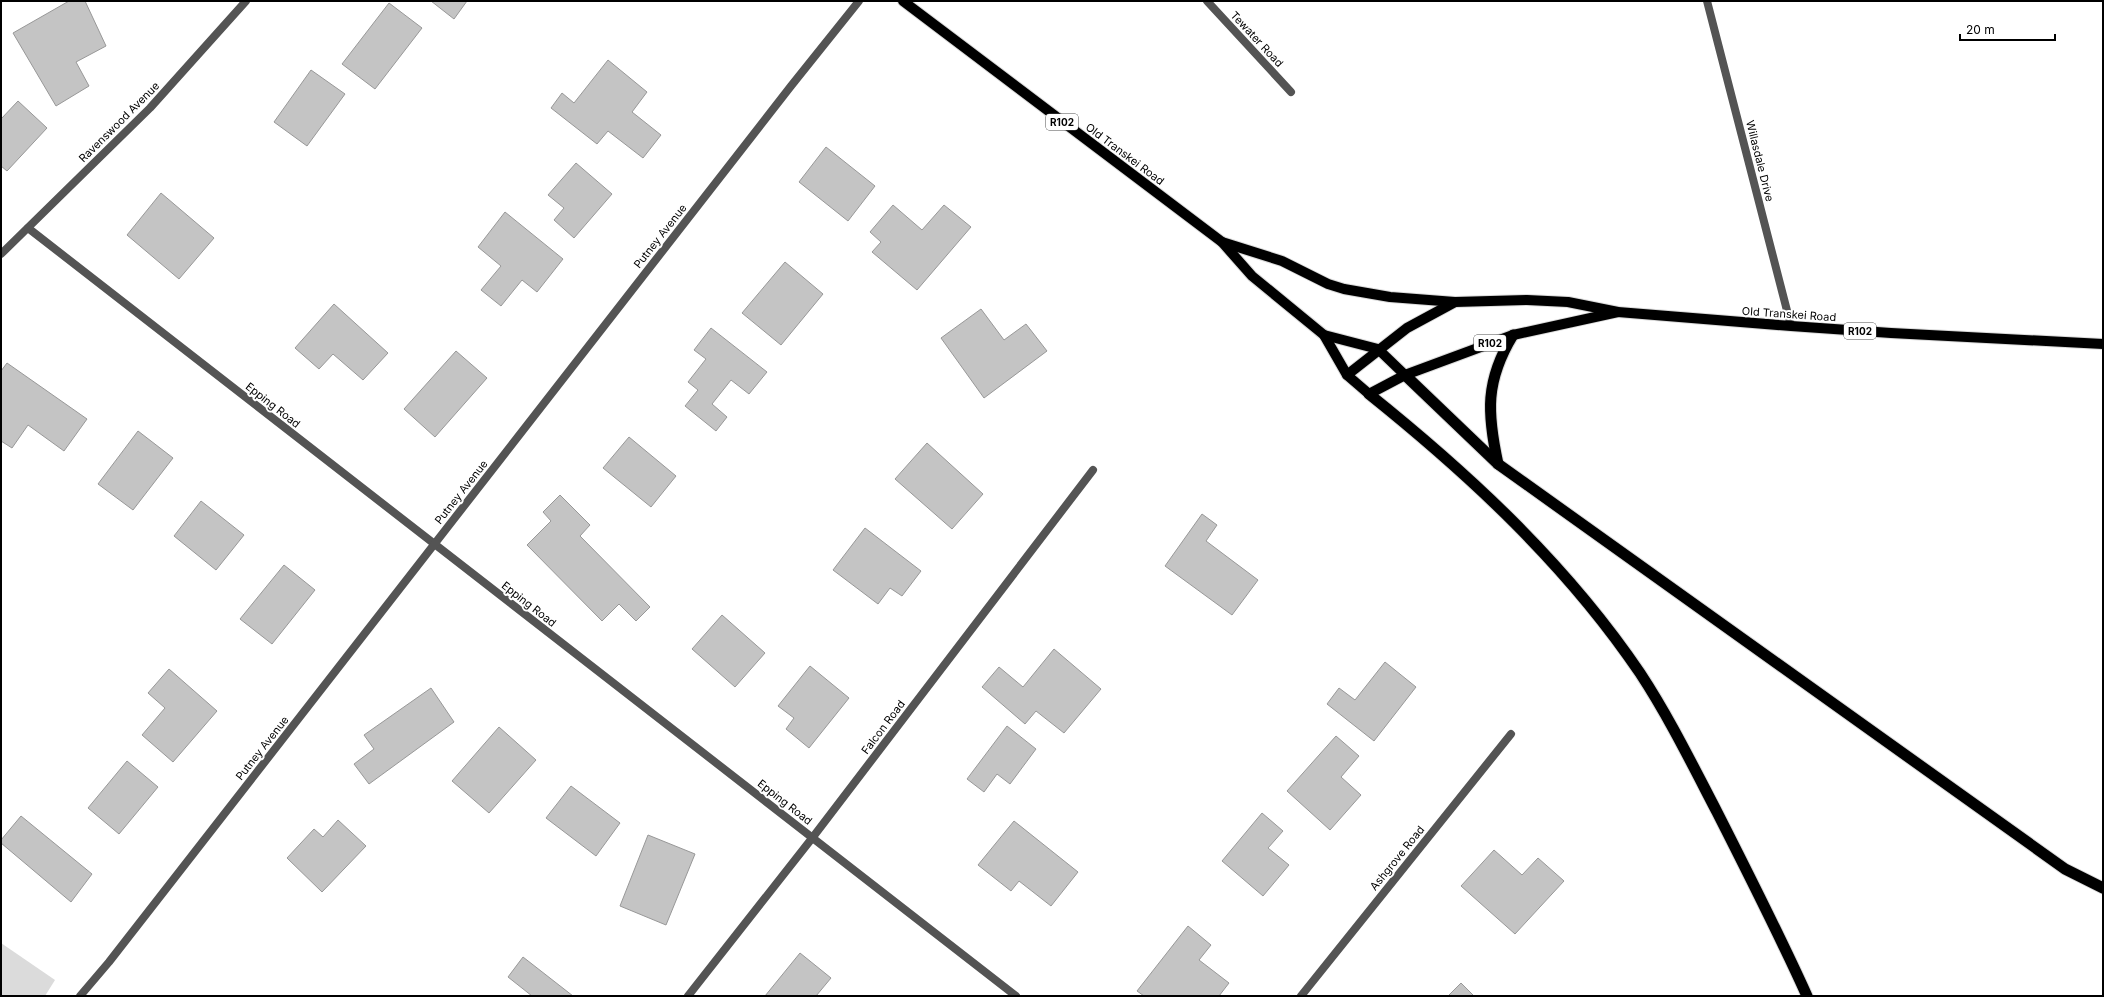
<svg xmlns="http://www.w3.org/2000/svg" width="2104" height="997" font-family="Inter,sans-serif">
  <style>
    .green { fill: #dbdbdb }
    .building { fill: #c4c4c4; stroke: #989898 }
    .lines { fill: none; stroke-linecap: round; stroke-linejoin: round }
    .primary-casing { stroke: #dbdbdb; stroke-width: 12 }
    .trunk-casing { stroke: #dbdbdb; stroke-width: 13 }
    .minor { stroke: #545454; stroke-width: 8 }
    .primary { stroke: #000; stroke-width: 10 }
    .trunk { stroke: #000; stroke-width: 11 }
    .labels { text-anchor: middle; stroke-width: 4; stroke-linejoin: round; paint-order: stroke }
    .shield { fill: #fff; stroke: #4c4c4c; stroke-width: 1 }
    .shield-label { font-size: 10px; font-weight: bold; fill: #000 }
    .street-label { font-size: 11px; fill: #000; stroke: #fff }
  </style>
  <rect width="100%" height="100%" fill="#fff"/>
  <!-- green -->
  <polygon class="green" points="1,943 55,980 45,996 1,996"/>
  <!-- building -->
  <g class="building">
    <polygon points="69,1 85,1 106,46 76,62 89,86 56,106 13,33"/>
    <polygon points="431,1 467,1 454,19"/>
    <polygon points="389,3 422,28 375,89 342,64"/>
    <polygon points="608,60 647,92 632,112 661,135 643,158 608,131 597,144 551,108 562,93 574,103"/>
    <polygon points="311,70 345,94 307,146 274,122"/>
    <polygon points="18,101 47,128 7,171 1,166 1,119"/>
    <polygon points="826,147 875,186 848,221 799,182"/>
    <polygon points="576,163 612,194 574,238 554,220 564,208 548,195"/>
    <polygon points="161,193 214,238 179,279 127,235"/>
    <polygon points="893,205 922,230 944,205 971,227 917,290 872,252 881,242 870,232"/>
    <polygon points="505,212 563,259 537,292 522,280 501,306 481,290 501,266 478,247"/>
    <polygon points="785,262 823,294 781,345 742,313"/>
    <polygon points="334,304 388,353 363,380 333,354 319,369 295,348"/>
    <polygon points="981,309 1004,340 1026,324 1047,351 984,398 941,338"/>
    <polygon points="711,328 767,372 749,394 731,380 712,404 727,417 716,431 685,406 698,390 688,382 706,359 694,350"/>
    <polygon points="456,351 487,378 435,437 404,409"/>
    <polygon points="7,363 87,419 64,451 28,425 12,448 1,441 1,371"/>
    <polygon points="138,431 173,458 133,510 98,484"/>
    <polygon points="629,437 676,476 651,507 603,468"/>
    <polygon points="927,443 983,494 952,529 895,479"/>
    <polygon points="560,495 590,525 580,536 650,607 636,621 619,604 602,621 527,545 551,521 543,512"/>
    <polygon points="201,501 244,535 216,570 174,536"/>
    <polygon points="1202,514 1217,525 1206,541 1258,580 1232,615 1165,566"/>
    <polygon points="865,528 921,571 902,596 890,588 878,604 833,570"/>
    <polygon points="284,565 315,590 272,644 240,619"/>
    <polygon points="722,615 765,653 735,687 692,649"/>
    <polygon points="1054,649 1101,689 1064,733 1036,711 1025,724 982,687 999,667 1023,687"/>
    <polygon points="1385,662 1416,687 1374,741 1327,704 1339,688 1355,700"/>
    <polygon points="810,666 849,698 809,748 786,729 794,718 778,706"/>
    <polygon points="169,669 217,711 173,762 142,735 165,708 148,693"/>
    <polygon points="431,688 454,722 369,784 354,764 374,749 364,735"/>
    <polygon points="1007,726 1036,749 1010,784 997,774 984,792 967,779"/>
    <polygon points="499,727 536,760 489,813 452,781"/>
    <polygon points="1336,736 1359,756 1341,777 1361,795 1330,830 1287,791"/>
    <polygon points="127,761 158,787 119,834 88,808"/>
    <polygon points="571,786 620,823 596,856 546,818"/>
    <polygon points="1262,813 1283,831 1268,848 1289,865 1263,896 1222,861"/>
    <polygon points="21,816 92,874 71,902 1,843 1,840"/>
    <polygon points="338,820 366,846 322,892 287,858 314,829 323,837"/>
    <polygon points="1014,821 1078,872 1051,906 1019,881 1011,891 978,865"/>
    <polygon points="648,835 695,854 666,925 620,906"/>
    <polygon points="1494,850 1522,875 1538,858 1564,881 1515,934 1461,886"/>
    <polygon points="1188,926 1211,945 1199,960 1229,983 1219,996 1144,996 1137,991"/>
    <polygon points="800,953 831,978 816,996 765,996"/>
    <polygon points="523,957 573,996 532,996 508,977"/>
    <polygon points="1461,983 1474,996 1448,996"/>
  </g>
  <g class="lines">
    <defs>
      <g id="primary">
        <polyline points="903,1 1222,242 1252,276 1324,335 1347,375 1369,394 1405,375 1513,335 1618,312"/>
        <polyline points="1222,242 1282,261 1328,284 1344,289 1390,297 1455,302"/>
        <polyline points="1324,335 1378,349 1405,375"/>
        <polyline points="1347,375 1407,328 1455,302 1527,300 1568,302 1618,312 1791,326 1891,333 2103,344"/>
      </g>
      <g id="trunk">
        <polyline points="1405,375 1498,464 2065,869 2103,888"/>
        <path d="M1369,394C1470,475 1567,565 1640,673C1669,717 1693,766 1717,812C1748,873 1779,934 1807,996"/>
        <path d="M1498,464C1487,413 1485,381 1513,335"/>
      </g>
    </defs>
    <!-- primary casing -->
    <use href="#primary" class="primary-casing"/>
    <!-- trunk casing -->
    <use href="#trunk" class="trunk-casing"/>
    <!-- minor -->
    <g class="minor">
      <polyline points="1207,1 1291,92"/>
      <polyline points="1707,1 1791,326"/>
      <polyline points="28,228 1016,996"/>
      <polyline points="1,254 150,108 246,1"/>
      <polyline points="80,996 109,962 791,86 859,1"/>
      <polyline points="688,996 813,837 1093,470"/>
      <polyline points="1301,996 1511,734"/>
    </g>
    <!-- primary -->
    <use href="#primary" class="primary"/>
    <!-- trunk -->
    <use href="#trunk" class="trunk"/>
  </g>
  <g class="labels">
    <!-- shield labels -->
    <g class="shield">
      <rect x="1046" y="114" width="32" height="16" rx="3"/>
      <rect x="1844" y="323" width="32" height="16" rx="3"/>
      <rect x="1474" y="335" width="32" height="16" rx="3"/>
    </g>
    <g class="shield-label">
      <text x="1062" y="126">R102</text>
      <text x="1860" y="335">R102</text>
      <text x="1490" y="347">R102</text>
    </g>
    <!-- street labels -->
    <g class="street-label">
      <text transform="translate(1257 39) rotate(47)" y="4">Tewater Road</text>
      <text transform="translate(119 122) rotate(-45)" y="4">Ravenswood Avenue</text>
      <text transform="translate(1125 154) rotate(37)" y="4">Old Transkei Road</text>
      <text transform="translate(1760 161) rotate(76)" y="4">Willasdale Drive</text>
      <text transform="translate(660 236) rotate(-52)" y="4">Putney Avenue</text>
      <text transform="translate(1789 314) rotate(4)" y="4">Old Transkei Road</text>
      <text transform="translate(273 405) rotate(38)" y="4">Epping Road</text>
      <text transform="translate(461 492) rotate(-52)" y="4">Putney Avenue</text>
      <text transform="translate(529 604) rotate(38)" y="4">Epping Road</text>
      <text transform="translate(883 727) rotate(-53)" y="4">Falcon Road</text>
      <text transform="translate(262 748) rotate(-52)" y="4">Putney Avenue</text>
      <text transform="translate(785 802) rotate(38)" y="4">Epping Road</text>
      <text transform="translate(1397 858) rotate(-51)" y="4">Ashgrove Road</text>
    </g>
  </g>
  <!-- border -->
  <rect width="2104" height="997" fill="none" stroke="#000000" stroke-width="4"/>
  <!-- scale -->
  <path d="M1960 34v6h95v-6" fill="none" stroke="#000000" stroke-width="2"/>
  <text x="1966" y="34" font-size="12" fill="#000000" stroke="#ffffff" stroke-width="3" paint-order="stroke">20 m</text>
</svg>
